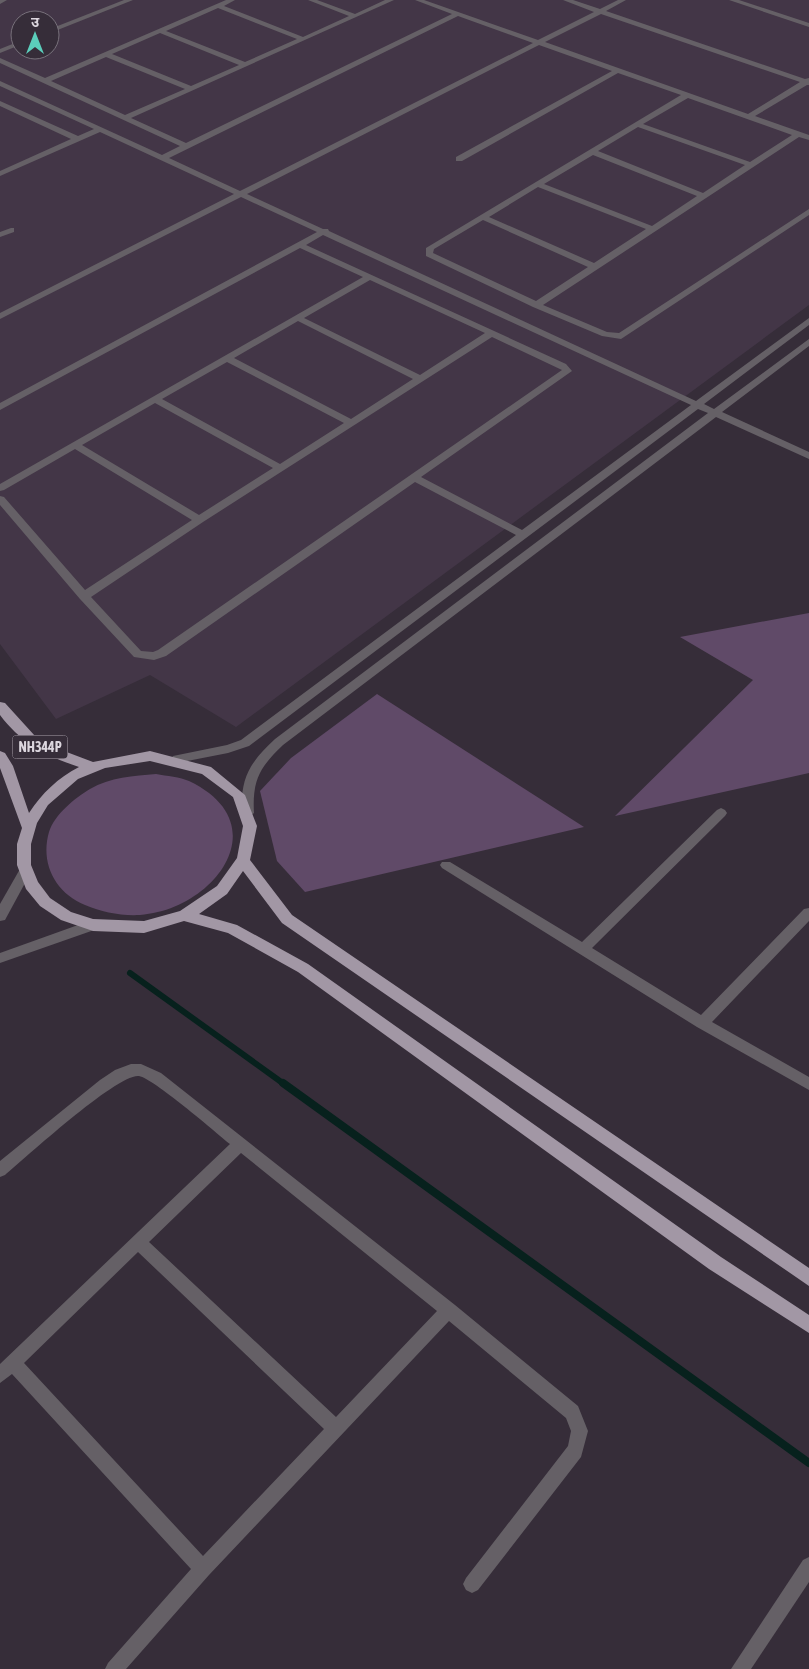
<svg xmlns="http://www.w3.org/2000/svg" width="809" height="1669" font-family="'Asap Condensed','Noto Sans Devanagari',sans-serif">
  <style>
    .built { fill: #433647; fill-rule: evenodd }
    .green { fill: #604a68 }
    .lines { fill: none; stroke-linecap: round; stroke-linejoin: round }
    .stream-far1 { stroke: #07211d; stroke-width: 6 }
    .stream { stroke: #07211d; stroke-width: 8 }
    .minor { fill: #656066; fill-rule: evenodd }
    .trunk { fill: #a297a5; fill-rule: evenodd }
    .labels { text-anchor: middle; stroke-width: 5; stroke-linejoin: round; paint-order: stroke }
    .shield { fill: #362d39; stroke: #aaa3ac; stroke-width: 1 }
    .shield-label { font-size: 14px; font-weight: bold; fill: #dcd6de }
  </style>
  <rect width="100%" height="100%" fill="#362d39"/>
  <!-- built -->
  <path class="built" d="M0,0H809V305L236,727L150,675L56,719L0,644ZM20,20H50V50H20Z"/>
  <!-- green -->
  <g class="green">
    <polygon points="809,613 809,773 615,816 753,680 680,637"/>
    <polygon points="377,694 584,827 305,892 277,861 260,791 291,758"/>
    <path d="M156,774C167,776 180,777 189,781C279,824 214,910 140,915C120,916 102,912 85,905C55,893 40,863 49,832C55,814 75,798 90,789C110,777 134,776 156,774Z"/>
  </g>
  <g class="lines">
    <!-- stream-far1 -->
    <polyline class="stream-far1" points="130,973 284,1084"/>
    <!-- stream -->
    <polyline class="stream" points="283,1083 809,1463"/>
    <!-- minor -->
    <g class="minor">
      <polygon points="0,0 7,0 0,4"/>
      <polygon points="124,0 133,0 50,33 50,29"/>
      <path d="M226,0H235L224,6L303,37L349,16L308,0H317L355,14L385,0H394L131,118L186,143L452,14L415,0H424L538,40L594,12L563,0H573L600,9L618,0H626L606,11L805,79L809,78V85H807L755,116L809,135V140L799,137L543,305L607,332L619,333L809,209V215L621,339L602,336L533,307L426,256V248L681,95L618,73L462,161H456V157L612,71L539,45L247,194L323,229H328L329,231L696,401L809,318V325L704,404L714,409L809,339V346L722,412L809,452V459L716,417L283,745C260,767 252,780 254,813L248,818L242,813C240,778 250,762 275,739L708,413L698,409L249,746L228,753L177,763L173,762L171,759L173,756L227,745L241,740L516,535L415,482L166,656L154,660L134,657L80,599L0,505V496L4,497L85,590L192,520L75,449L4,490L0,491V484L363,277L300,248L0,410V403L317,232L241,197L0,319V313L234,194L100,132L0,176V171L71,139L0,106V101L78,136L94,129L0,86V81L162,155L180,146L0,63V58L45,78ZM218,8L297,39L245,62L166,31ZM601,14L800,82L748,114L545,42ZM458,16L533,43L240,191L169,158ZM160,33L239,65L191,86L112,54ZM106,57L185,89L125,115L51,81ZM688,98L792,135L750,162L643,124ZM638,127L745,165L703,193L598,151ZM593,155L697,196L652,226L544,184ZM538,187L646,229L594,263L489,217ZM483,220L588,267L536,301L433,253L434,249ZM323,235L691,405L522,530L421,477L572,371L566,364L306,245ZM370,280L485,333L420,375L304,318ZM298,321L413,379L351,419L234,358ZM492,337L562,370L158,650L153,652L141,651L91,597L203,522ZM227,362L344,423L280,464L162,399ZM155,403L273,468L199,515L82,445Z"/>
      <polygon points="729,0 739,0 809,23 809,27"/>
      <polygon points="20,41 20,45 0,53 0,49"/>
      <polygon points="11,228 14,228 14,232 0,237 0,232"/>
      <polygon points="721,808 725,810 727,813 725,816 592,948 701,1015 804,909 809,908 809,921 712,1022 809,1077 809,1090 697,1027 442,868 440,865 442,862 450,862 582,942 717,810"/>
      <polygon points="25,867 30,869 31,872 5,920 0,921 0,904 20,869"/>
      <polygon points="92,920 97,921 99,925 97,929 0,963 0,953"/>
      <path d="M131,1064H141L161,1073L455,1305L578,1406L588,1431L581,1457L478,1590L472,1593L466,1590L463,1584L466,1578L568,1446L571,1431L566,1418L449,1321L209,1575L126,1669H105L108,1663L191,1569L12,1374L0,1383V1364L230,1144C214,1131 154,1079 139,1076C118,1073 25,1158 5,1175L0,1177V1161L100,1080L115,1070ZM241,1153L437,1311L336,1417L149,1242ZM138,1252L324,1429L203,1556L24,1363Z"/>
      <polygon points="809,1557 809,1582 751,1669 731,1669 803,1560"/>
    </g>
    <!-- trunk -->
    <path class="trunk" d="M0,702L5,703L35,736L56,748L93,762L150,751L211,767L245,795L257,826L250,860L292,915L809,1268V1286L282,923L243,871L227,894L199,914L237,925L308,964L721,1257L809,1315V1333L709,1269L298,972L228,933L184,921L144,933L93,931L61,920L40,906L26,889L17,865V844L22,828L0,768V751L5,753L13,766L29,813C42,793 58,778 79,767C46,756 21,743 0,715ZM150,761L202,774L233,797L243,826L237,858L217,886L180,911L144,921L93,919L71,912L50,898L38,882L31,865V844L37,823L48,805L78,779L105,768Z"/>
  </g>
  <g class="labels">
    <!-- shield labels -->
    <rect class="shield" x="12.5" y="735.5" width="55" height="23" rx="4"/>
    <g class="shield-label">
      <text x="40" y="752">NH344P</text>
    </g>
  </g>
  <!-- north arrow -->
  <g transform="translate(35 35)"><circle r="24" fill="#362d39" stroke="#78717b"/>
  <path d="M0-4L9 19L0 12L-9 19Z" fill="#5bcebb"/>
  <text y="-8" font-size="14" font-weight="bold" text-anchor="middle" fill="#dcd6de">उ</text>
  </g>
</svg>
